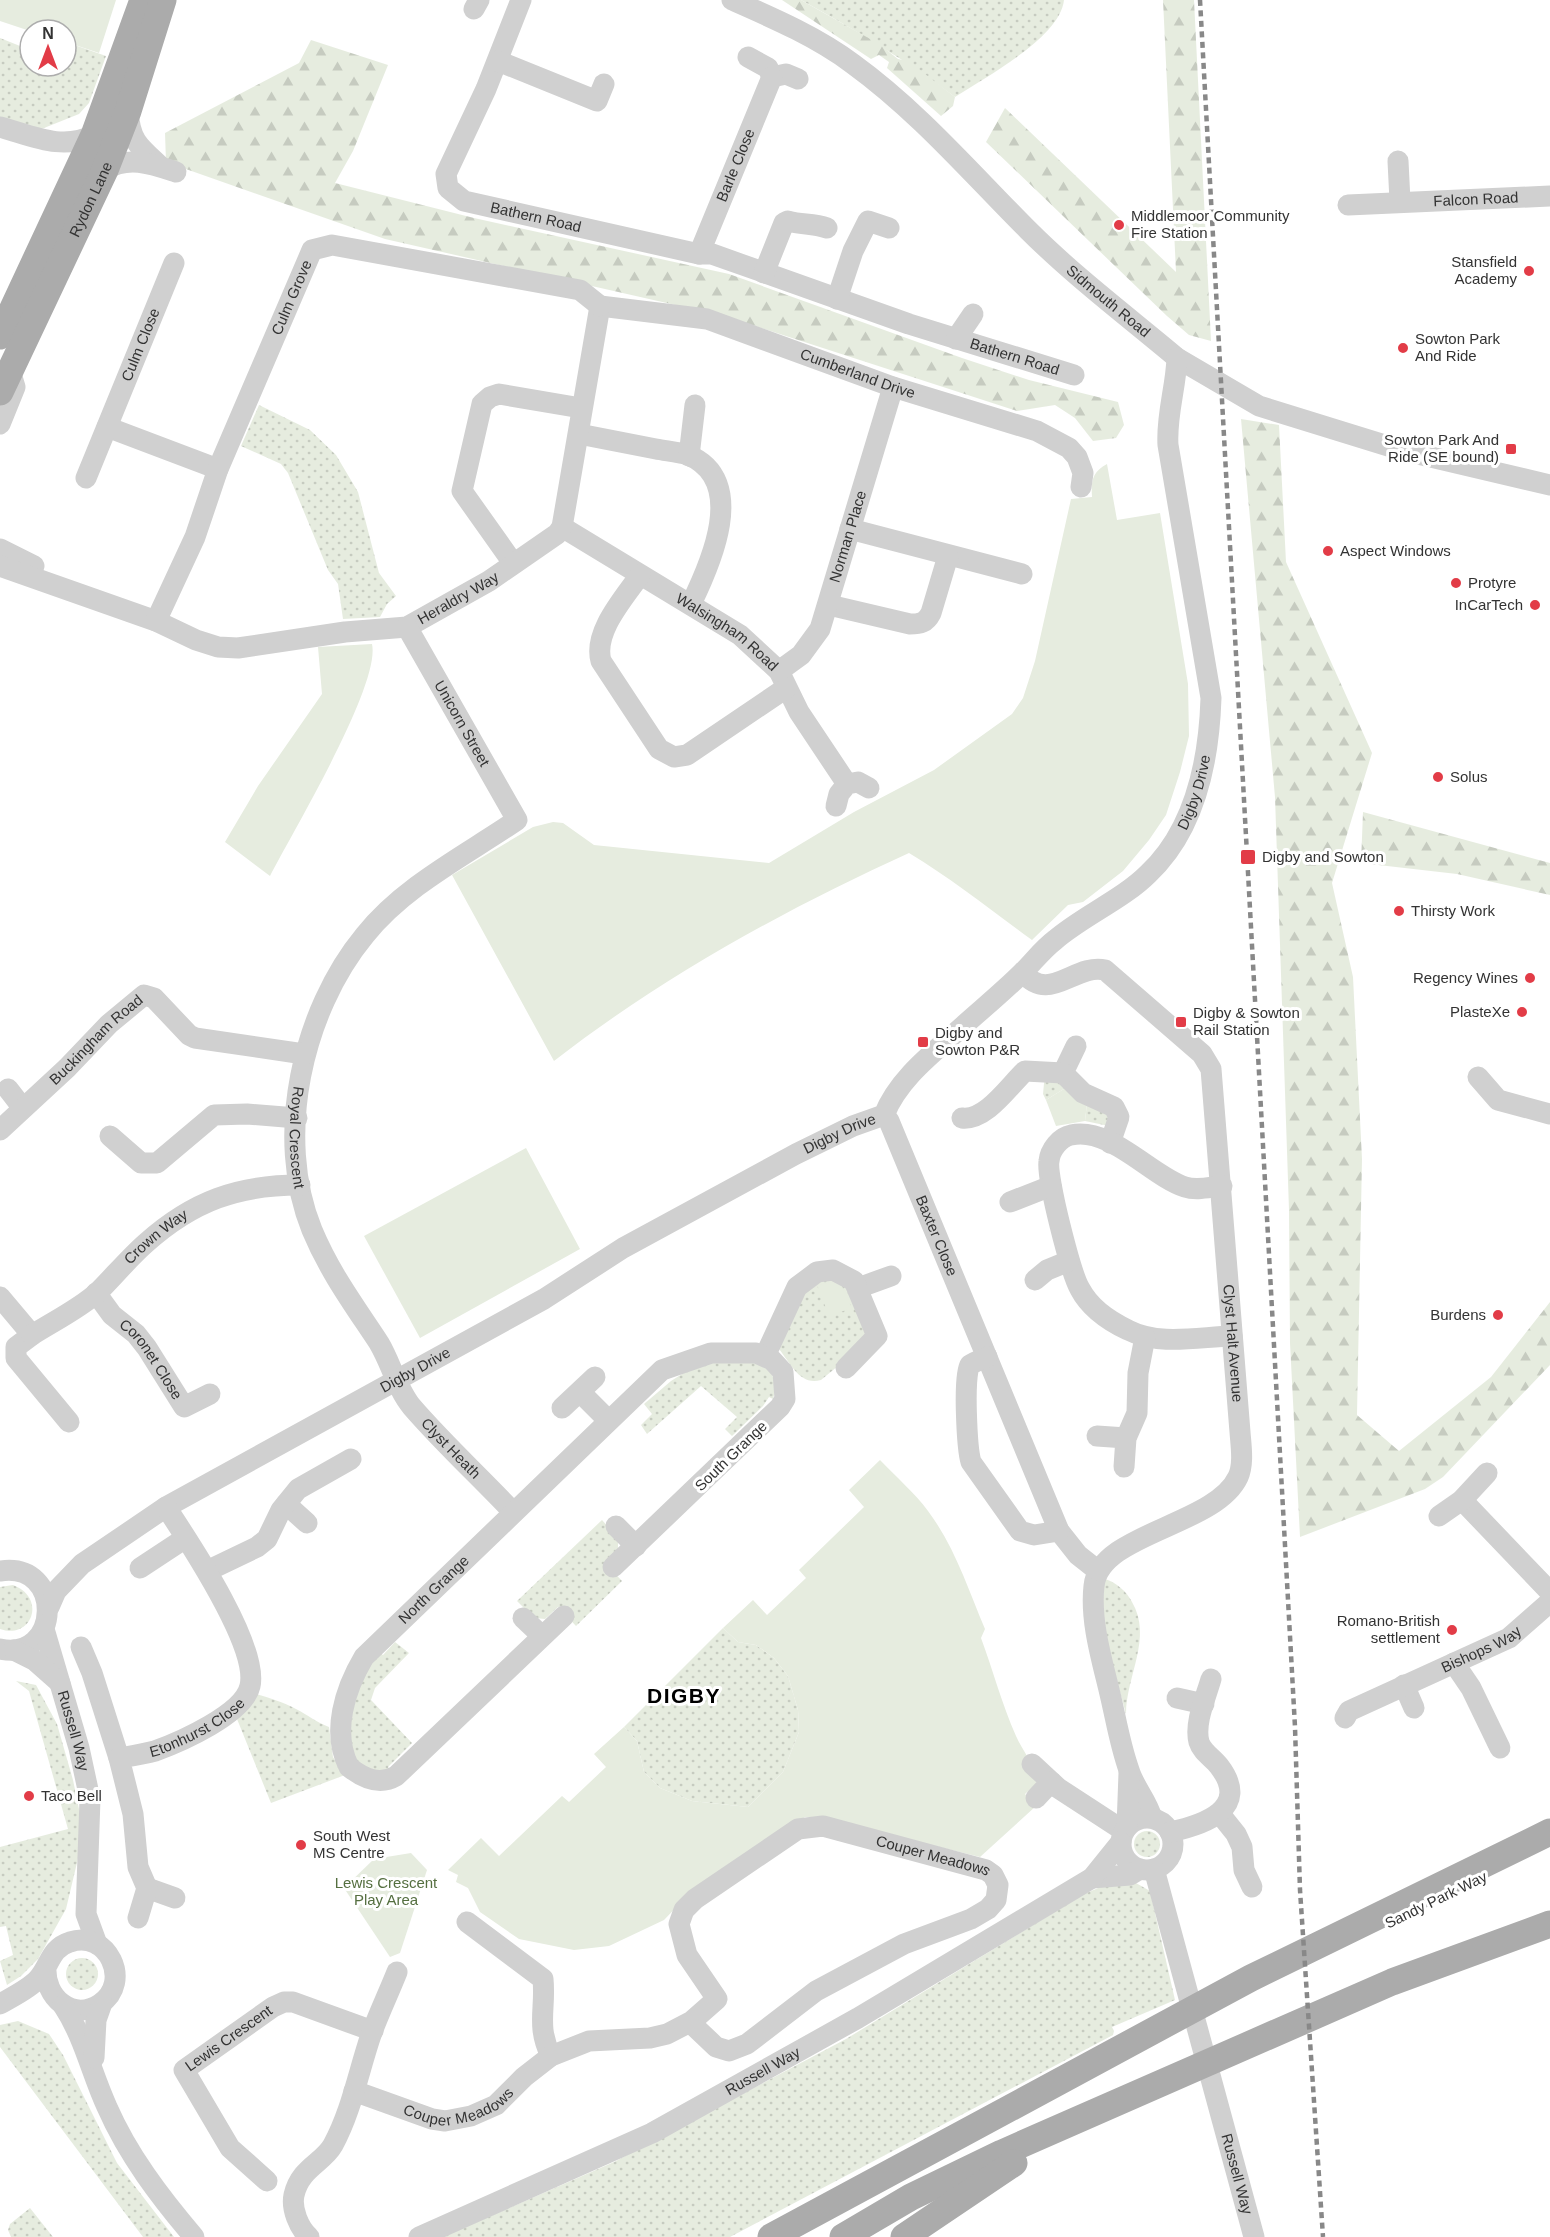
<svg xmlns="http://www.w3.org/2000/svg" width="1550" height="2237" font-family="Helvetica,sans-serif">
  <style>
    .grass { fill: url(#grass-dots) }
    .forest { fill: url(#forest-firs) }
    .park { fill: #e6ecdf }
    .lines { fill: none; stroke-linecap: round; stroke-linejoin: round }
    .minor { stroke: #d0d0d0; stroke-width: 21 }
    .major { stroke: #ababab; stroke-width: 27 }
    .rail { stroke: #888; stroke-width: 4.5; stroke-dasharray: 6 4.5; stroke-linecap: butt }
    .poi-dot { fill: #e23c47; stroke: #fff; stroke-width: 2 }
    .labels { text-anchor: middle; stroke-width: 6; stroke-linejoin: round; paint-order: stroke }
    .street-label { font-size: 15px; fill: #333; stroke: #fff }
    .poi-label { font-size: 15px; fill: #333; stroke: #fff; text-anchor: start }
    .park-label { font-size: 15px; fill: #556f40; stroke: #fff }
    .district-label { font-size: 21px; font-weight: bold; letter-spacing: 1.5px; fill: #000; stroke: #fff }
  </style>
  <defs>
    <pattern id="grass-dots" width="8" height="8" patternUnits="userSpaceOnUse" patternTransform="scale(1.5)"><rect width="8" height="8" fill="#e6ecdf"/><path d="M2 2h.1M6 6h.1" fill="none" stroke="#c6cbc0" stroke-width="1.8" stroke-linecap="round"/></pattern>
    <pattern id="forest-firs" width="22" height="20" patternUnits="userSpaceOnUse" patternTransform="scale(1.5)"><rect width="22" height="20" fill="#e6ecdf"/><path d="M5 1l3.5 6h-7zM16 11l3.5 6h-7z" fill="#c6cbc0"/></pattern>
  </defs>
  <rect width="100%" height="100%" fill="#fff"/>
  <!-- grass -->
  <g class="grass">
    <path d="M801,0H1064C1060,38 985,77 955,97C906,60 855,30 801,0Z"/>
    <polygon points="28,30 30,66 66,66 66,42 106,56 89,103 79,114 39,130 0,119 0,38 20,46"/>
    <polygon points="259,405 310,430 336,455 358,492 379,573 396,596 387,604 380,617 343,619 338,584 328,570 288,473 281,464 241,446"/>
    <polygon points="1045,1073 1107,1106 1109,1126 1085,1121 1087,1103 1067,1087 1046,1100 1043,1094"/>
    <path d="M844,1277L873,1337L821,1380C800,1386 791,1364 779,1349L809,1283Z"/>
    <polygon points="701,1362 766,1363 777,1385 773,1399 769,1397 763,1406 732,1436 725,1429 737,1417 701,1386 647,1434 641,1425 652,1414 644,1404 671,1381"/>
    <polygon points="602,1520 618,1538 618,1551 605,1563 622,1581 576,1626 558,1607 545,1619 534,1618 517,1601"/>
    <path d="M1105,1579C1116,1582 1127,1592 1132,1602C1153,1638 1126,1676 1126,1714C1115,1671 1097,1622 1105,1579Z"/>
    <path d="M13,1585C47,1598 32,1640 0,1629V1587Z"/>
    <polygon points="723,1628 738,1642 756,1645 774,1658 788,1676 798,1710 799,1732 783,1772 748,1807 692,1801 660,1788 644,1772 637,1741 624,1727"/>
    <path d="M395,1642L409,1653L375,1688L371,1700L412,1743L388,1767L390,1770L378,1773L358,1765C355,1758 351,1750 349,1743C343,1715 361,1673 380,1653L383,1655Z"/>
    <polygon points="16,1681 36,1685 57,1724 73,1780 79,1809 80,1850 66,1909 38,1959 21,1976 7,1985 0,1961 13,1955 6,1926 0,1927 0,1847 68,1829 29,1691"/>
    <path d="M256,1694C270,1698 283,1702 296,1709C308,1715 316,1722 329,1727L333,1757L345,1775L271,1803L237,1719Z"/>
    <circle cx="1147" cy="1844" r="13"/>
    <polygon points="1136,1883 1150,1891 1175,2000 1112,2027 1114,2031 1113,2035 730,2237 443,2237 614,2162 846,2039 1084,1894 1103,1886"/>
    <circle cx="82" cy="1974" r="16"/>
    <polygon points="18,2021 49,2034 63,2055 117,2163 174,2237 143,2237 0,2047 0,2025"/>
    <polygon points="30,2208 53,2237 11,2237 8,2230 10,2224"/>
  </g>
  <!-- forest -->
  <g class="forest">
    <polygon points="782,0 801,0 879,44 898,59 908,61 955,97 953,106 941,116 887,68 889,62 879,55 871,59"/>
    <polygon points="1163,0 1194,0 1211,341 1189,335 1167,316 986,142 1005,108 1176,272"/>
    <polygon points="311,40 388,65 353,151 335,183 474,218 729,274 962,358 1029,380 1118,402 1124,425 1116,438 1093,441 1075,418 1055,405 1017,411 724,316 385,239 166,162 165,133 299,63"/>
    <polygon points="1241,419 1279,425 1286,562 1372,753 1332,883 1353,977 1362,1159 1357,1415 1399,1451 1491,1377 1550,1302 1550,1365 1443,1477 1425,1489 1300,1537 1290,1343 1289,1210 1275,797"/>
    <polygon points="1363,812 1550,863 1550,895 1457,874 1361,863"/>
  </g>
  <!-- park -->
  <g class="park">
    <polygon points="0,0 116,0 99,53 66,42 66,30 30,31 0,21"/>
    <path d="M1107,464L1117,520L1160,513L1188,684L1189,736L1180,772L1166,815L1149,840L1123,871L1083,902L1068,905L1032,940C991,910 952,879 909,853C784,910 662,977 554,1061L452,875L533,827L553,822L563,823L594,845L769,863L854,812L934,770L1012,714L1023,698L1035,661L1071,499L1092,497C1091,481 1092,472 1107,464Z"/>
    <path d="M372,644C381,685 292,833 270,876L225,842L258,786L322,694L318,647Z"/>
    <polygon points="1067,1087 1087,1103 1085,1121 1056,1126 1046,1100"/>
    <polygon points="526,1148 580,1249 420,1338 364,1236"/>
    <polygon points="832,1282 842,1286 852,1308 829,1316 817,1285"/>
    <path d="M880,1460C896,1477 915,1493 928,1511C955,1547 968,1589 985,1629L981,1638C993,1670 1002,1705 1016,1736C1023,1752 1036,1765 1036,1784L1025,1794L1036,1806L980,1857L818,1817H805L690,1893L664,1920L609,1946L574,1950L519,1939L480,1912L468,1888L456,1882L458,1875L448,1870L481,1838L499,1856L562,1796L569,1802L606,1767L594,1754L624,1727L637,1741L644,1772L660,1788L692,1801L748,1807L783,1772L799,1732L798,1710L788,1676L774,1658L756,1645L738,1642L723,1628L753,1600L767,1615L806,1578L799,1570L864,1507L849,1490Z"/>
    <polygon points="411,1853 427,1870 400,1953 390,1957 344,1888 374,1859"/>
  </g>
  <g class="lines">
    <!-- minor -->
    <g class="minor">
      <path id="s1" d="M521,0L486,89L446,174L448,188L464,201L699,254H712L909,324L1074,375"/>
      <path id="s2" d="M732,0C773,18 817,37 853,64C919,112 971,173 1028,230C1074,276 1127,316 1177,358L1259,406L1401,450L1550,485"/>
      <polyline points="474,9 479,0"/>
      <polyline points="748,57 768,68 772,77 786,74 798,79"/>
      <polyline points="498,61 597,101 604,84"/>
      <path d="M128,111C130,140 138,146 159,165"/>
      <path d="M0,127C33,136 62,151 94,135"/>
      <polyline points="1398,161 1400,201"/>
      <path d="M105,170C128,155 152,164 176,172"/>
      <path id="s3" d="M1348,205L1550,196"/>
      <path id="s4" d="M699,254L772,77"/>
      <path d="M764,273L784,223L788,221C802,225 813,223 827,228"/>
      <polyline points="837,299 853,251 868,221 889,228"/>
      <path id="s5" d="M600,306L707,319L893,387L1037,431L1069,448L1077,457L1083,473L1081,487"/>
      <polyline points="956,339 973,314"/>
      <polyline points="0,424 15,387 12,377"/>
      <polyline points="107,427 218,469"/>
      <path d="M579,434C605,439 631,444 656,449C666,451 679,452 688,455C749,480 710,565 691,604"/>
      <polyline points="689,456 695,405"/>
      <path id="s6" d="M86,478L174,263"/>
      <path id="s7" d="M562,527L740,635L779,671L799,712L847,784"/>
      <polyline points="850,529 1022,574"/>
      <polyline points="0,549 34,566"/>
      <polyline points="513,563 462,491 482,404 490,397 499,394 581,408"/>
      <path id="s8" d="M0,566L156,621L196,640L218,647L238,648L345,632L407,627L489,581L557,534L562,527L600,306"/>
      <path d="M640,575C624,598 593,632 601,661L659,749L674,757L687,755L786,688"/>
      <path d="M829,605L910,624C920,624 926,623 931,613L948,556"/>
      <path id="s9" d="M156,621L195,537L218,469L312,250L332,245L580,290L600,306"/>
      <path id="s10" d="M407,627L517,820C466,855 404,886 365,935C302,1011 274,1137 312,1230C330,1273 354,1305 379,1343C391,1363 397,1389 412,1407C444,1444 480,1477 513,1512"/>
      <path id="s11" d="M779,671L801,655L820,629L893,387"/>
      <polyline points="836,806 839,794 847,784 858,782 869,788"/>
      <path id="s12" d="M1023,972C1048,1005 1075,963 1105,970L1202,1054L1211,1069L1240,1432C1241,1446 1244,1464 1238,1477C1215,1526 1099,1533 1094,1586C1090,1621 1102,1660 1110,1694C1116,1719 1120,1745 1129,1770C1134,1787 1147,1800 1152,1818"/>
      <polyline points="1076,1046 1063,1073 1083,1093 1114,1107 1119,1117 1110,1143"/>
      <polyline points="1478,1077 1498,1100 1550,1114"/>
      <polyline points="8,1089 22,1107"/>
      <path id="s13" d="M884,1115L889,1121L1059,1531L1078,1555L1097,1570"/>
      <path d="M962,1118C986,1121 1009,1086 1025,1071L1063,1073"/>
      <path id="s14" d="M0,1130L67,1068L109,1024L144,995L154,998L189,1035L195,1038L304,1054"/>
      <polyline points="110,1136 141,1163 157,1163 214,1115 247,1114 297,1118"/>
      <path d="M1222,1186C1210,1187 1197,1191 1185,1187C1151,1176 1110,1126 1071,1135C1060,1137 1050,1150 1049,1161C1046,1177 1071,1274 1080,1289C1090,1308 1109,1321 1128,1330C1159,1346 1198,1337 1232,1336"/>
      <polyline points="1010,1202 1051,1186"/>
      <polyline points="1035,1280 1047,1270 1069,1261"/>
      <polyline points="858,1288 891,1276"/>
      <path id="s15" d="M96,1293L112,1315L136,1334L147,1348L184,1407L210,1394"/>
      <polyline points="0,1297 32,1335 16,1347 16,1358 69,1422"/>
      <path id="s16" d="M32,1335C54,1321 79,1309 98,1292C114,1276 129,1258 146,1243C193,1201 238,1185 300,1185"/>
      <polyline points="765,1356 797,1287 817,1272 833,1270 854,1281 877,1336 846,1368"/>
      <path d="M987,1357C982,1359 974,1362 970,1365C963,1374 967,1449 971,1462L1020,1531L1034,1535L1059,1531"/>
      <polyline points="580,1392 608,1420"/>
      <polyline points="562,1408 595,1377"/>
      <polyline points="1097,1436 1126,1438"/>
      <polyline points="1124,1467 1126,1438 1137,1413 1138,1373 1145,1337"/>
      <polyline points="1462,1500 1550,1592"/>
      <polyline points="286,1504 307,1523"/>
      <polyline points="1439,1516 1462,1500 1487,1473"/>
      <polyline points="616,1526 636,1546"/>
      <polyline points="140,1568 184,1539"/>
      <path d="M0,1571C65,1561 61,1662 0,1649"/>
      <polyline points="207,1571 257,1547 267,1539 281,1510 298,1489 351,1459"/>
      <path id="s17" d="M49,1607L56,1591L82,1564L166,1507L544,1299L623,1248L796,1154L853,1126L884,1115C899,1078 933,1053 962,1027C982,1009 1004,991 1023,972C1034,961 1043,949 1055,940C1083,916 1123,899 1148,874C1195,830 1209,760 1211,698L1168,445C1166,416 1176,387 1177,358"/>
      <path id="s18" d="M564,1616L396,1776C379,1786 363,1778 349,1767C331,1732 345,1689 364,1657L662,1370L711,1353H756L772,1360L783,1372L785,1399L780,1407L613,1567"/>
      <polyline points="523,1618 542,1636"/>
      <path id="s19" d="M44,1629L79,1748L90,1799L86,1914L97,1944"/>
      <polyline points="81,1647 92,1673 119,1758"/>
      <polyline points="14,1650 34,1660 60,1683"/>
      <polyline points="1454,1663 1471,1688 1500,1748"/>
      <polyline points="1404,1685 1414,1708"/>
      <polyline points="1177,1698 1204,1704"/>
      <path id="s20" d="M1345,1718L1349,1711L1509,1638L1550,1602"/>
      <polyline points="1032,1764 1058,1788 1124,1831"/>
      <polyline points="1036,1798 1051,1782"/>
      <polyline points="1220,1814 1236,1834 1242,1847 1244,1870 1252,1887"/>
      <circle cx="1147" cy="1844" r="26"/>
      <polyline points="1127,1827 1129,1773"/>
      <path d="M1170,1832C1203,1825 1252,1809 1219,1766C1213,1758 1202,1752 1199,1742C1194,1723 1206,1697 1211,1679"/>
      <path id="s21" d="M1154,1869L1254,2237"/>
      <polyline points="1092,1878 1130,1875 1140,1869"/>
      <polyline points="147,1888 175,1898"/>
      <path id="s22" d="M138,1918L147,1888L138,1867L133,1814L119,1758C131,1756 144,1754 155,1751C180,1742 244,1714 250,1686C259,1646 189,1542 166,1507"/>
      <path d="M467,1922L543,1979C546,2009 536,2026 551,2056"/>
      <path d="M0,2004C12,1997 29,1989 38,1979C50,1966 50,1948 70,1942C107,1929 133,1982 100,2004C72,2022 44,1997 46,1967"/>
      <path d="M63,2005C84,2037 91,2072 107,2107C128,2155 160,2197 194,2237"/>
      <polyline points="94,2058 96,2020 102,2003"/>
      <path id="s23" d="M354,2091L432,2119L445,2121L471,2116L496,2105L524,2077L551,2056L589,2041L650,2038L667,2034L692,2021L717,1999L687,1955L679,1924L684,1910L695,1899L798,1829L823,1826L986,1870L993,1875L998,1885L996,1900L988,1909L971,1919L904,1944L816,1991L747,2044L729,2051L716,2047L696,2028L692,2021"/>
      <path id="s24" d="M267,2181L230,2148L184,2070L273,2007L284,2002H293L373,2031"/>
      <path d="M309,2237C299,2228 291,2209 294,2195C300,2168 323,2163 333,2145C352,2110 359,2069 372,2032C380,2011 389,1992 397,1972"/>
      <path id="s25" d="M419,2237L652,2133L858,2018L1092,1878L1121,1842"/>
    </g>
    <!-- major -->
    <g class="major">
      <polyline points="0,336 94,135 143,0"/>
      <path id="s26" d="M0,392L105,170L128,111L163,0"/>
      <polyline points="771,2237 1251,1978 1550,1832"/>
      <polyline points="843,2237 911,2197 1002,2153 1392,1982 1550,1924"/>
      <polyline points="904,2237 1014,2163"/>
    </g>
    <!-- rail -->
    <polyline class="rail" points="1200,0 1295,1727 1300,1890 1323,2237"/>
  </g>
  <!-- markers -->
  <g class="poi-dot">
    <circle cx="1119" cy="225" r="6"/>
    <circle cx="1529" cy="271" r="6"/>
    <circle cx="1403" cy="348" r="6"/>
    <rect x="1505" y="443" width="12" height="12" rx="3"/>
    <circle cx="1328" cy="551" r="6"/>
    <circle cx="1456" cy="583" r="6"/>
    <circle cx="1535" cy="605" r="6"/>
    <circle cx="1438" cy="777" r="6"/>
    <rect x="1240" y="849" width="16" height="16" rx="3"/>
    <circle cx="1399" cy="911" r="6"/>
    <circle cx="1530" cy="978" r="6"/>
    <circle cx="1522" cy="1012" r="6"/>
    <rect x="1175" y="1016" width="12" height="12" rx="3"/>
    <rect x="917" y="1036" width="12" height="12" rx="3"/>
    <circle cx="1498" cy="1315" r="6"/>
    <circle cx="1452" cy="1630" r="6"/>
    <circle cx="29" cy="1796" r="6"/>
    <circle cx="301" cy="1845" r="6"/>
  </g>
  <g class="labels">
    <!-- street labels -->
    <g class="street-label">
      <text dy="5" stroke="none"><textPath href="#s4" startOffset="96">Barle Close</textPath></text>
      <text dy="5" stroke="none"><textPath href="#s3" startOffset="128">Falcon Road</textPath></text>
      <text dy="5" stroke="none"><textPath href="#s26" startOffset="213">Rydon Lane</textPath></text>
      <text dy="5" stroke="none"><textPath href="#s1" startOffset="298">Bathern Road</textPath></text>
      <text dy="5" stroke="none"><textPath href="#s9" startOffset="351">Culm Grove</textPath></text>
      <text dy="5" stroke="none"><textPath href="#s2" startOffset="486">Sidmouth Road</textPath></text>
      <text dy="5" stroke="none"><textPath href="#s6" startOffset="144">Culm Close</textPath></text>
      <text dy="5" stroke="none"><textPath href="#s1" startOffset="798">Bathern Road</textPath></text>
      <text dy="5" stroke="none"><textPath href="#s5" startOffset="268">Cumberland Drive</textPath></text>
      <text dy="5" stroke="none"><textPath href="#s11" startOffset="156">Norman Place</textPath></text>
      <text dy="5" stroke="none"><textPath href="#s8" startOffset="482">Heraldry Way</textPath></text>
      <text dy="5" stroke="none"><textPath href="#s7" startOffset="196">Walsingham Road</textPath></text>
      <text dy="5" stroke="none"><textPath href="#s10" startOffset="111">Unicorn Street</textPath></text>
      <text dy="5" stroke="none"><textPath href="#s17" startOffset="1431">Digby Drive</textPath></text>
      <text dy="5" stroke="none"><textPath href="#s14" startOffset="132">Buckingham Road</textPath></text>
      <text dy="5" stroke="none"><textPath href="#s17" startOffset="927">Digby Drive</textPath></text>
      <text dy="5" stroke="none"><textPath href="#s10" startOffset="632">Royal Crescent</textPath></text>
      <text dy="5" stroke="none"><textPath href="#s13" startOffset="132">Baxter Close</textPath></text>
      <text dy="5" stroke="none"><textPath href="#s16" startOffset="159">Crown Way</textPath></text>
      <text dy="5" stroke="none"><textPath href="#s12" startOffset="510">Clyst Halt Avenue</textPath></text>
      <text dy="5" stroke="none"><textPath href="#s15" startOffset="87">Coronet Close</textPath></text>
      <text dy="5" stroke="none"><textPath href="#s17" startOffset="441">Digby Drive</textPath></text>
      <text dy="5" stroke="none"><textPath href="#s10" startOffset="987">Clyst Heath</textPath></text>
      <text transform="translate(731 1456) rotate(-44)" y="5">South Grange</text>
      <text dy="5" stroke="none"><textPath href="#s18" startOffset="496">North Grange</textPath></text>
      <text dy="5" stroke="none"><textPath href="#s20" startOffset="154">Bishops Way</textPath></text>
      <text dy="5" stroke="none"><textPath href="#s22" startOffset="250">Etonhurst Close</textPath></text>
      <text dy="5" stroke="none"><textPath href="#s19" startOffset="106">Russell Way</textPath></text>
      <text dy="5" stroke="none"><textPath href="#s23" startOffset="784">Couper Meadows</textPath></text>
      <text transform="translate(1436 1900) rotate(-26)" y="5">Sandy Park Way</text>
      <text dy="5" stroke="none"><textPath href="#s24" startOffset="195">Lewis Crescent</textPath></text>
      <text dy="5" stroke="none"><textPath href="#s25" startOffset="382">Russell Way</textPath></text>
      <text dy="5" stroke="none"><textPath href="#s23" startOffset="112">Couper Meadows</textPath></text>
      <text dy="5" stroke="none"><textPath href="#s21" startOffset="316">Russell Way</textPath></text>
    </g>
    <!-- poi labels -->
    <g class="poi-label">
      <text x="1131" y="221">Middlemoor Community<tspan x="1131" dy="17">Fire Station</tspan></text>
      <text x="1517" y="267" text-anchor="end">Stansfield<tspan x="1517" dy="17">Academy</tspan></text>
      <text x="1415" y="344">Sowton Park<tspan x="1415" dy="17">And Ride</tspan></text>
      <text x="1499" y="445" text-anchor="end">Sowton Park And<tspan x="1499" dy="17">Ride (SE bound)</tspan></text>
      <text x="1340" y="556">Aspect Windows</text>
      <text x="1468" y="588">Protyre</text>
      <text x="1523" y="610" text-anchor="end">InCarTech</text>
      <text x="1450" y="782">Solus</text>
      <text x="1262" y="862">Digby and Sowton</text>
      <text x="1411" y="916">Thirsty Work</text>
      <text x="1518" y="983" text-anchor="end">Regency Wines</text>
      <text x="1510" y="1017" text-anchor="end">PlasteXe</text>
      <text x="1193" y="1018">Digby &amp; Sowton<tspan x="1193" dy="17">Rail Station</tspan></text>
      <text x="935" y="1038">Digby and<tspan x="935" dy="17">Sowton P&amp;R</tspan></text>
      <text x="1486" y="1320" text-anchor="end">Burdens</text>
      <text x="1440" y="1626" text-anchor="end">Romano-British<tspan x="1440" dy="17">settlement</tspan></text>
      <text x="41" y="1801">Taco Bell</text>
      <text x="313" y="1841">South West<tspan x="313" dy="17">MS Centre</tspan></text>
    </g>
    <!-- park labels -->
    <g class="park-label">
      <text x="386" y="1888">Lewis Crescent<tspan x="386" dy="17">Play Area</tspan></text>
    </g>
    <!-- district labels -->
    <g class="district-label">
      <text x="684" y="1703">DIGBY</text>
    </g>
  </g>
  <!-- north arrow -->
  <g transform="translate(48 48)"><circle r="28" fill="#ffffff" stroke="#adadad" stroke-width="1.5"/>
  <path d="M0-4.5L10 22L0 15L-10 22Z" fill="#e23c47"/>
  <text y="-9" font-size="16" font-weight="bold" text-anchor="middle" fill="#333333">N</text>
  </g>
</svg>
